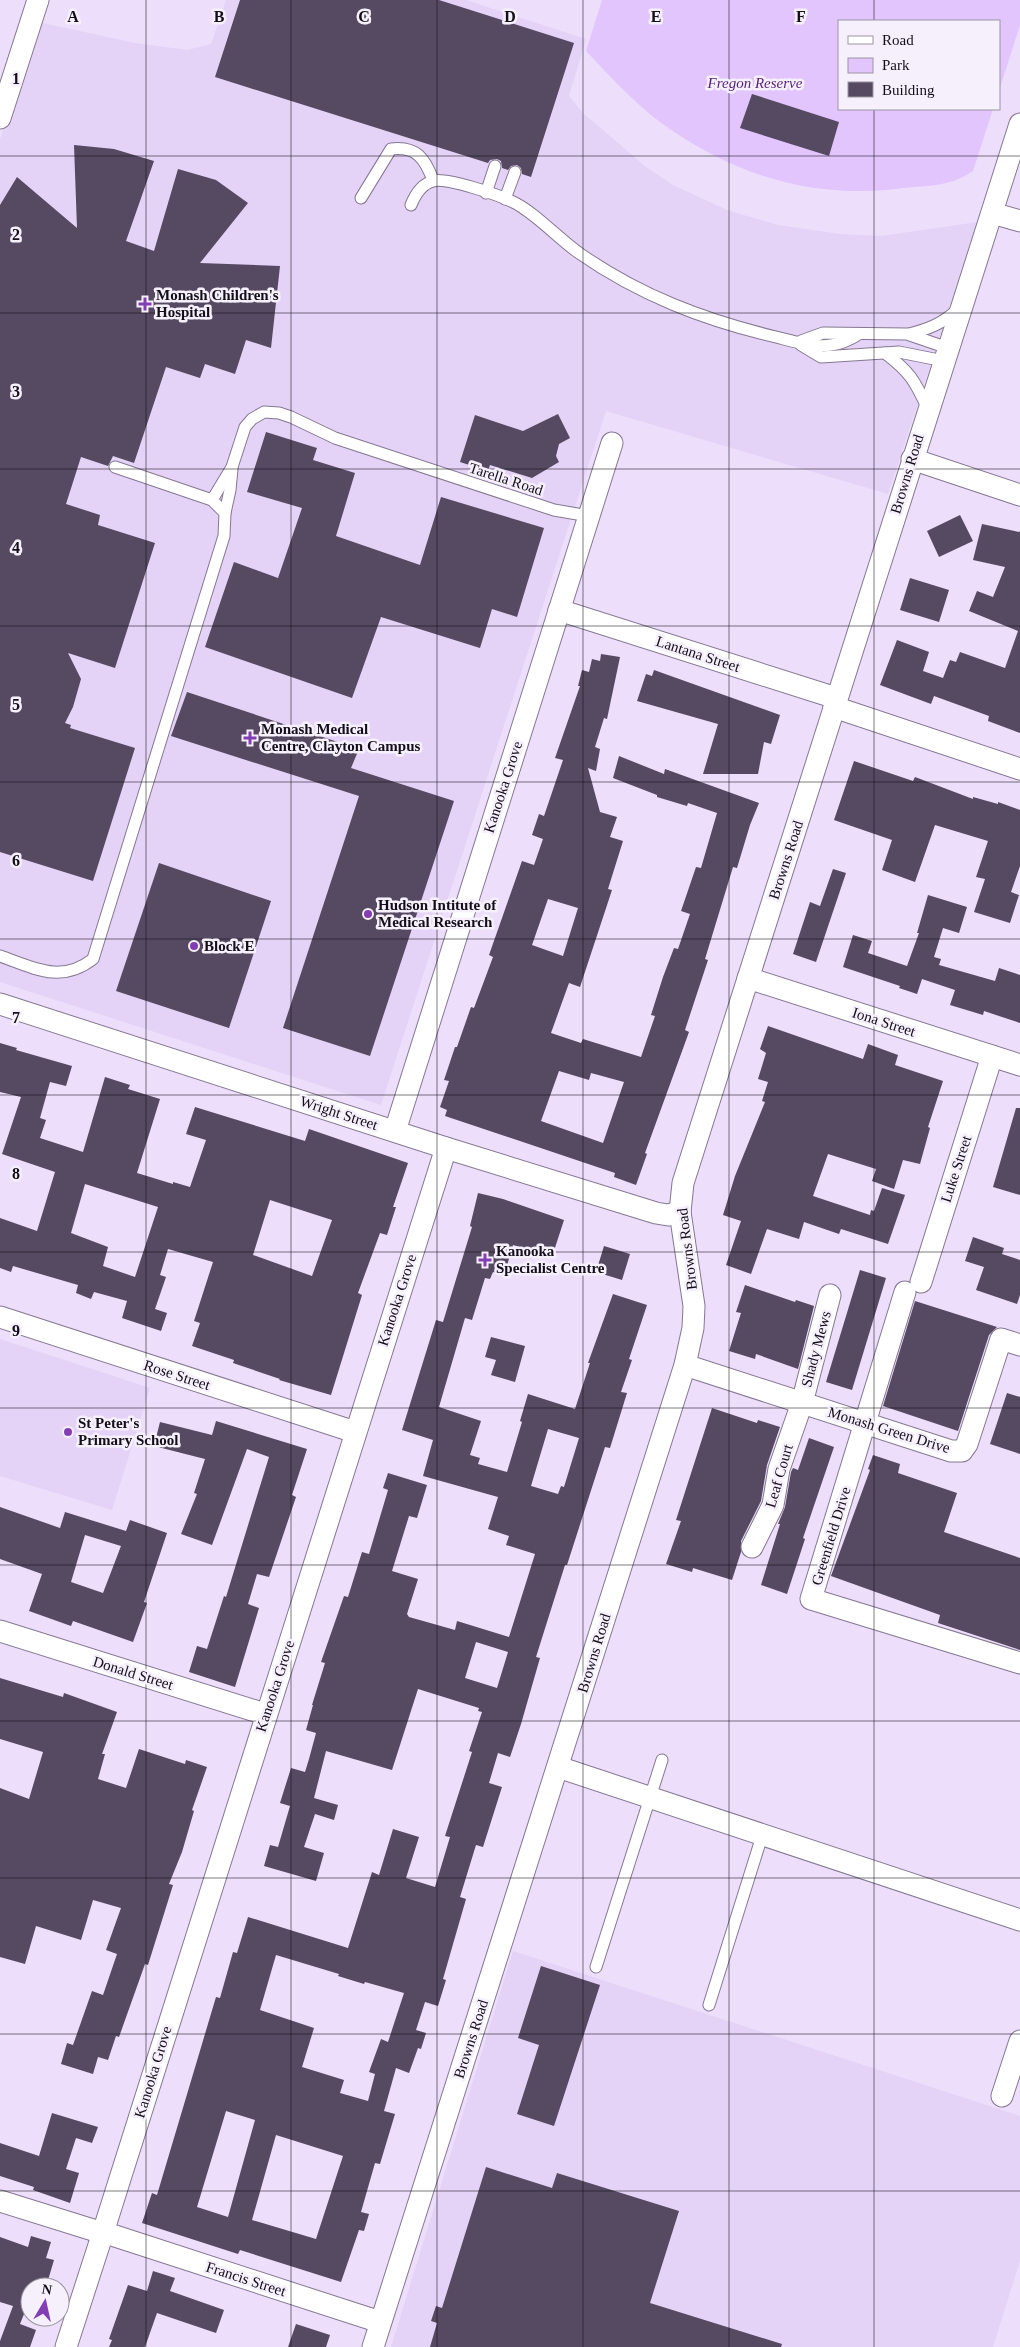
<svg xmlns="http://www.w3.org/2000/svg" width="1020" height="2347" font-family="'Times New Roman',serif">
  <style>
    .built { fill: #e5d2f7 }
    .green { fill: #e2c5fd }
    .building { fill: #564962; fill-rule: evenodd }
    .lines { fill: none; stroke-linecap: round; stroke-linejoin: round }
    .service-casing { stroke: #857892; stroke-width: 13 }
    .minor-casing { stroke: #857892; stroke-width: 23 }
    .service { stroke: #fff; stroke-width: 11 }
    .minor { stroke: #fff; stroke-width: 21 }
    .grid { fill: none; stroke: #140e18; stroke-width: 1; stroke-opacity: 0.55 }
    .poi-dot { fill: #823eb2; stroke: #f6f0fc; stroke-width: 2 }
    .labels { text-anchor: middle; stroke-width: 5; stroke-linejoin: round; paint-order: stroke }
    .park-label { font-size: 15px; font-style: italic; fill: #561e7a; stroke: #f6f0fc }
    .poi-label { font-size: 15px; font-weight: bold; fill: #140e18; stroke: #f6f0fc; text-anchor: start }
    .street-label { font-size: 15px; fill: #140e18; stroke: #f6f0fc }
    .grid-label { font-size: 16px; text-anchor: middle; font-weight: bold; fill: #140e18; stroke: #f6f0fc; stroke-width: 5; stroke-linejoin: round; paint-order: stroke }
  </style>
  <rect width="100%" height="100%" fill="#eddefc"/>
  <!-- built -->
  <g class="built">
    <polygon points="226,0 466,0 586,39 569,96 583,113 646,167 673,185 727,210 778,225 840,234 881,236 978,222 888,494 606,411 381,1105 0,982 0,139 38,22 135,43 187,50 211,44"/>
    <polygon points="0,1339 150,1388 112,1510 0,1476"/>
    <polygon points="513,1951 1020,2116 1020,2261 993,2347 391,2347"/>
  </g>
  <!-- green -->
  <path class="green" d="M602,0H1020V25L999,91V21H839V109H993L973,171C967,174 962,178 956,180C938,187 915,186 896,189C808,199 730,173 660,122C633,102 609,75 586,51Z"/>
  <!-- building -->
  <g class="building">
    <polygon points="240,0 439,0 574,43 531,177 522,174 521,168 517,165 511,166 508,170 502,168 501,161 497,159 490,160 488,163 215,77"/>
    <polygon points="752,94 839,122 829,156 740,128"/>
    <polygon points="74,145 114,149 154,161 126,241 154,251 178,169 216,180 248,203 200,263 280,266 271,348 246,340 235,374 205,364 200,378 166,367 134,463 113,456 108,466 81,457 66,504 100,515 98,525 155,543 115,668 68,653 81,679 73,707 65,723 71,725 70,728 135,748 93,881 0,852 0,205 17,177 77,228"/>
    <polygon points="558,414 570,438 559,444 556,456 559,462 532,478 490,465 488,471 460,462 475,415 523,431"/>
    <polygon points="266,432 317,448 313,460 355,473 336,536 420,565 441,497 544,528 517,617 492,609 480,648 381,617 352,698 205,647 234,562 278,578 302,508 247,492"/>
    <polygon points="960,515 973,541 939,557 927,531"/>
    <polygon points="982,524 1019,532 1020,531 1020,733 988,721 989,716 934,696 931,704 880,685 897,640 929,652 923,671 943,678 950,660 956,662 960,652 1005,668 1018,631 969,611 977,591 993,597 1005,567 973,560"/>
    <polygon points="910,578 949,590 939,622 900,610"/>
    <path d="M601,654L620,657L607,719L604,718L595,747L600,749L596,771L588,768L600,812L617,817L610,837L623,841L608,889L612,890L580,987L569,983L551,1033L581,1043L583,1039L641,1057L655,1016L651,1015L663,977L674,948L678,949L690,914L681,911L696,867L701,868L717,813L688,803L687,806L657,797V795L613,778L619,756L664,774L665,769L759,803L750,825L737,868L733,867L705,959L708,960L685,1030L689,1032L645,1153L647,1154L636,1185L614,1177L615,1173L445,1116L447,1110L440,1107L449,1081L444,1080L455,1047H457L471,1007L474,1008L493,957L489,955L522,861L534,865L543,839L532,835L539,814L544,816L563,760L555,758L580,686H578L582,670L589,672L592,659L600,661ZM548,899L578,908L563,956L532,945ZM559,1071L589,1080L591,1073L624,1082L603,1143L541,1121Z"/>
    <polygon points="654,670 780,715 771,744 764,742 758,774 703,774 718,724 637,701 646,674 652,676"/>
    <polygon points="187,692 359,749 351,768 454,801 370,1056 283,1028 359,796 171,736"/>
    <polygon points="854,761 913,781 915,777 973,799 973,797 998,804 998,802 1020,810 1020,866 1011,892 1019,895 1010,923 974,912 985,879 976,877 988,841 935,825 915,882 882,870 892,840 834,820"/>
    <polygon points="159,863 271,901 229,1028 116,991"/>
    <polygon points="833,869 846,873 816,962 793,954 810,902 820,906"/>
    <polygon points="928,895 967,907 959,933 943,928 934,957 941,959 939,965 995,981 999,968 1020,975 1020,1023 984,1011 983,1015 950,1005 955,990 922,979 917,994 899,988 900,986 843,967 853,935 872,941 868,953 907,966 919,933 917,933"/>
    <polygon points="768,1026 863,1059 868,1044 898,1055 895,1065 943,1081 928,1127 930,1128 920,1164 903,1160 894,1189 872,1181 876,1169 828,1154 813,1196 870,1215 871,1210 874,1211 882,1188 905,1195 888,1244 841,1229 839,1234 804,1222 799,1239 767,1229 751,1274 726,1265 741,1221 723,1215 735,1176 765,1102 762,1101 768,1082 758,1079 766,1053 760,1049"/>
    <path d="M0,1043L17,1048L16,1050L72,1066L66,1086L50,1082L40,1118L46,1120L40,1138L83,1152L105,1077L130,1085L128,1089L160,1099L137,1173L173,1184V1182L190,1187L206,1140L186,1134L195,1107L305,1141L309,1129L408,1163L393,1207H396L387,1235L380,1233L358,1293L362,1295L331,1395L279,1380L280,1379L233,1363L234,1360L192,1346L200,1323L194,1321L213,1262L168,1249L160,1275L166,1277L155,1309L167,1313L161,1331L122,1318L127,1301L94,1292L91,1299L76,1293L78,1285L13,1266L11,1272L0,1268V1218L37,1231L55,1172L2,1154L21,1097L0,1092ZM85,1184L158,1207L135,1277L103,1266L108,1247L71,1233ZM270,1200L332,1220L312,1276L253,1255Z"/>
    <polygon points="1016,1108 1020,1108 1020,1195 993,1187"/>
    <path d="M478,1193L503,1199L564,1220L552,1257L513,1245L504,1276L493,1272L490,1279L485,1278L472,1320L465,1318L439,1407L481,1421L470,1455L480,1458L478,1464L507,1472L522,1422L520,1421L528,1394L575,1409L590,1363H588L613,1294L647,1305L629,1359L632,1360L621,1392L627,1393L610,1448L605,1447L567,1565H565L536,1657L540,1658L521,1724L510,1757L498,1753L489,1783L502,1787L483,1847L476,1845L460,1897L466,1899L443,1979L446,1980L438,2006L425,2002L416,2030L426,2033L421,2049L418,2048L409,2073L396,2068L384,2111L395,2114L380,2164L375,2163L361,2212L369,2214L364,2231L359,2230L341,2282L240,2250L238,2254L142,2223L152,2193L157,2195L216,1997L220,1998L233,1952L237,1953L248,1917L348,1948L372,1872L379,1875L393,1829L419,1837L406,1878L435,1887L450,1837L445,1836L472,1752L469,1751L482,1712L478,1711L479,1708L418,1689L392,1770L326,1751L314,1798L338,1805L334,1820L315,1814L304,1847L324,1853L316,1881L264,1866L270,1845L278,1847L290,1806L280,1803L291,1768L305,1772L309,1759L316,1733L306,1730L313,1705H312L325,1663L321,1662L344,1596L348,1597L362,1552L369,1554L388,1490L383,1488L388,1473L427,1485L417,1518L409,1516L392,1571L418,1579L407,1614L409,1617L455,1630L457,1621L509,1637L535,1554L506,1545L509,1536L488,1529L498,1497L423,1476L433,1440L402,1430L436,1320L443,1322L472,1227L470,1226ZM548,1429L579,1438L564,1487L561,1486L558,1494L531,1486ZM476,1642L508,1652L497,1688L465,1678ZM276,1955L339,1974L338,1976L364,1984L365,1982L404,1993L388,2042L381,2039L369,2072L375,2074L368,2101L340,2093L344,2080L302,2067L314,2028L260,2010ZM226,2111L255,2120L228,2217L197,2207ZM276,2135L343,2156L316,2239L252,2220Z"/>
    <polygon points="973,1237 1004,1248 1002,1254 1020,1260 1020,1295 1017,1304 976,1290 984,1267 965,1261"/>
    <polygon points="604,1246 630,1254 622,1280 596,1272"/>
    <polygon points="860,1270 886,1278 852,1390 826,1382"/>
    <polygon points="745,1285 795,1302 796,1300 814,1306 798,1369 756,1354 755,1359 729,1351 741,1313 736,1312"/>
    <polygon points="915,1301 997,1327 989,1335 958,1431 883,1406"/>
    <polygon points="491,1337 525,1346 515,1382 491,1375 496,1360 485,1357"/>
    <polygon points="1007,1393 1020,1397 1020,1454 990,1444"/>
    <polygon points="712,1408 757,1423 758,1420 780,1427 767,1465 761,1501 741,1541 741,1552 732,1580 693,1568 692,1572 666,1564 681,1521 676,1520"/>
    <polygon points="216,1421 307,1449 292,1495 296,1497 269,1577 257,1574 248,1604 259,1608 235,1687 189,1672 197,1646 207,1649 224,1596 226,1597 269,1457 247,1449 212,1545 181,1534 197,1494 194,1493 205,1459 154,1446 160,1422 212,1435"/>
    <polygon points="809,1438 834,1447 803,1538 805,1539 787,1594 761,1585 780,1524 778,1524 785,1507 791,1472 793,1468 798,1470"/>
    <polygon points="873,1455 900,1464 898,1473 957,1493 944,1532 1020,1558 1020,1650 938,1623 940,1615 831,1576 870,1470 868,1469"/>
    <path d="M0,1507L60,1528L65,1512L126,1531L130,1520L167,1533L144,1602L147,1603L133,1642L73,1621L71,1626L29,1611L42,1574L0,1559ZM85,1535L121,1546L103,1593L71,1582Z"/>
    <polygon points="0,1678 63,1697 64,1693 117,1712 102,1754 105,1754 98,1779 126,1788 139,1749 185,1764 186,1760 207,1767 192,1810 194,1811 182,1852 169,1884 173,1885 148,1965 145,1964 119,2037 116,2036 108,2060 98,2057 93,2074 61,2064 67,2043 73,2045 92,1991 103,1995 117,1954 106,1950 121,1908 93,1900 81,1940 36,1926 25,1964 0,1957 0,1788 29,1799 43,1752 0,1739"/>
    <polygon points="541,1966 600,1985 554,2126 517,2114 539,2045 518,2038"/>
    <polygon points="52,2113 98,2127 92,2143 76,2138 66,2169 79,2173 70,2203 33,2190 34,2187 0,2176 0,2143 39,2156"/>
    <polygon points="486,2167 552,2188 557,2173 679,2211 650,2303 782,2344 781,2347 430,2347 437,2323 431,2321 436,2306 442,2308"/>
    <polygon points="31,2236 51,2242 46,2258 54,2260 46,2287 30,2287 30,2299 20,2324 36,2330 30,2347 0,2347 0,2341 13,2306 0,2302 0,2237 28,2247"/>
    <polygon points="153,2271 175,2278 170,2291 224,2310 216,2333 157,2313 145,2347 109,2347 112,2340 109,2339 128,2285 147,2291"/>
    <polygon points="296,2324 330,2335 326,2347 288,2347"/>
  </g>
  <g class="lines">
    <defs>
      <g id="service">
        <polyline points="486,193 495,166"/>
        <path d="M361,198L391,149C417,146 425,159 433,180"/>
        <polyline points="505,199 515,172"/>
        <path d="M411,205C415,195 422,184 433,181C446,177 499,195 513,202C533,211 559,239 579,253C639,295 704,320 776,337C792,341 814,348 831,345C842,344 851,339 859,334"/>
        <path d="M909,334C928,329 942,324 957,310"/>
        <polyline points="801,341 823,333 907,334 948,348"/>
        <polyline points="801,345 821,357 899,352 944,361"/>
        <path d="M885,353C910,372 915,381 928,409"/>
        <polyline points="212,500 232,467 245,427 252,419 264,412 279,413 291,417 335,438 554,510 589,516"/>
        <polyline points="225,513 230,490 232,469"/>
        <path d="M0,956C34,968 61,984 93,959L224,536L225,513L212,500L115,467"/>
        <polyline points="596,1967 662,1760"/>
        <polyline points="709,2005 762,1836"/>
      </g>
      <g id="minor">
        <polyline points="0,118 38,0"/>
        <polyline points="992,213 1020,221"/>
        <polyline points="912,459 1020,495"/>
        <polyline points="559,610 836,698"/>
        <polyline points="834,707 1020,769"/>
        <polyline points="748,978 1020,1065"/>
        <polyline points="0,1004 446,1148 656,1213 668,1215 680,1212"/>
        <polyline points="395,1131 612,443"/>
        <polyline points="921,1282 992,1056"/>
        <polyline points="905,1292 811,1599 1020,1663"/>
        <polyline points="0,1317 355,1432"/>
        <polyline points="685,1365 951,1451 962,1451 967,1444 1001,1339 1020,1345"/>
        <polyline points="752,1547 773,1505 779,1469 802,1403 830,1295"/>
        <polyline points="0,1631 265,1714"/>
        <polyline points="558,1767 1020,1920"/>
        <polyline points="1002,2096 1020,2041"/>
        <polyline points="0,2201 93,2230"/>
        <polyline points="106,2223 446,1148"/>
        <polyline points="112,2235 380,2322"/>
        <polyline points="66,2347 100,2242"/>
        <polyline points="373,2347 685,1365 693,1328 694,1306 680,1212 683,1183 1020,124"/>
      </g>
    </defs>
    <!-- service casing -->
    <use href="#service" class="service-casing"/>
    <!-- minor casing -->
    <use href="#minor" class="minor-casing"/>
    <!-- service -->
    <use href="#service" class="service"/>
    <!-- minor -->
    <use href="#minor" class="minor"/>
  </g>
  <!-- grid -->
  <path class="grid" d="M146,0V2347M291,0V2347M437,0V2347M583,0V2347M729,0V2347M874,0V21M874,109V2347M0,156H1020M0,313H1020M0,469H1020M0,626H1020M0,782H1020M0,939H1020M0,1095H1020M0,1252H1020M0,1408H1020M0,1565H1020M0,1721H1020M0,1878H1020M0,2034H1020M0,2191H1020"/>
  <!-- markers -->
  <g class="poi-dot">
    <path d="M142.5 296.5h5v5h5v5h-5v5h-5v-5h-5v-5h5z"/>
    <path d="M247.5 730.5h5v5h5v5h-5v5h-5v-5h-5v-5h5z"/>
    <circle cx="368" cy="914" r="5"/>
    <circle cx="194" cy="946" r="5"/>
    <path d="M482.5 1252.5h5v5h5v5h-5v5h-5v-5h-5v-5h5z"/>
    <circle cx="68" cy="1432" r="5"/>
  </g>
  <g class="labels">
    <!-- park labels -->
    <g class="park-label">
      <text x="755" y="88">Fregon Reserve</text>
    </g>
    <!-- poi labels -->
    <g class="poi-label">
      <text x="156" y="300">Monash Children's<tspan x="156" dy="17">Hospital</tspan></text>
      <text x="261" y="734">Monash Medical<tspan x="261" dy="17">Centre, Clayton Campus</tspan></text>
      <text x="378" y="910">Hudson Intitute of<tspan x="378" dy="17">Medical Research</tspan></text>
      <text x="204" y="951">Block E</text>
      <text x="496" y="1256">Kanooka<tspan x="496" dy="17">Specialist Centre</tspan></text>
      <text x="78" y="1428">St Peter's<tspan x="78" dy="17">Primary School</tspan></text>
    </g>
    <!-- street labels -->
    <g class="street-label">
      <text transform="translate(907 474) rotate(-73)" y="5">Browns Road</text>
      <text transform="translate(506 479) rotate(18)" y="5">Tarella Road</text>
      <text transform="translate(698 654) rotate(18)" y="5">Lantana Street</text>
      <text transform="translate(503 787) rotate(-72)" y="5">Kanooka Grove</text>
      <text transform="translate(786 860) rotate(-72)" y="5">Browns Road</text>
      <text transform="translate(884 1022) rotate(18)" y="5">Iona Street</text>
      <text transform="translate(339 1113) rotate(18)" y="5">Wright Street</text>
      <text transform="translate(956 1169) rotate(-72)" y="5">Luke Street</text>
      <text transform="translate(687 1249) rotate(-97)" y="5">Browns Road</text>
      <text transform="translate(397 1300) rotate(-72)" y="5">Kanooka Grove</text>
      <text transform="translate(816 1349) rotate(-75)" y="5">Shady Mews</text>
      <text transform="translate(177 1375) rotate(18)" y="5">Rose Street</text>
      <text transform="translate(889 1430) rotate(17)" y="5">Monash Green Drive</text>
      <text transform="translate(779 1476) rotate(-74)" y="5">Leaf Court</text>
      <text transform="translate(831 1536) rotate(-73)" y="5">Greenfield Drive</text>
      <text transform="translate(594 1653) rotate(-73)" y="5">Browns Road</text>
      <text transform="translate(133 1673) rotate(17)" y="5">Donald Street</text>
      <text transform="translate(275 1686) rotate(-72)" y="5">Kanooka Grove</text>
      <text transform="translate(471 2039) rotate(-72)" y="5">Browns Road</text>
      <text transform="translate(153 2072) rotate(-73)" y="5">Kanooka Grove</text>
      <text transform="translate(246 2279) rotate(18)" y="5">Francis Street</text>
    </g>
  </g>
  <g class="grid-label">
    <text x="73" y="22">A</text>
    <text x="219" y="22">B</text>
    <text x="364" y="22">C</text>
    <text x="510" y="22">D</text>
    <text x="656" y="22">E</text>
    <text x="801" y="22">F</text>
    <text x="16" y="84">1</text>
    <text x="16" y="240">2</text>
    <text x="16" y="397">3</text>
    <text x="16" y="553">4</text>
    <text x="16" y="710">5</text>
    <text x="16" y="866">6</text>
    <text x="16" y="1023">7</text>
    <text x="16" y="1179">8</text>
    <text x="16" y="1336">9</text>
  </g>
  <!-- legend -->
  <rect x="838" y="20" width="162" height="90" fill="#f6f0fc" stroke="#9c96a1"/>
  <rect x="848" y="36" width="25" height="8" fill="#ffffff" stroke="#9c96a1"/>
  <text x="882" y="45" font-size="15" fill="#140e18">Road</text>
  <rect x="848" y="58" width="25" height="15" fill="#e2c5fd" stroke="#9c96a1"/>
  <text x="882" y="70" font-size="15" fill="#140e18">Park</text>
  <rect x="848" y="82" width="25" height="15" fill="#564962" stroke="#9c96a1"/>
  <text x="882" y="95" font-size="15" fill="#140e18">Building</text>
  <!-- north arrow -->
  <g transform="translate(45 2302) rotate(9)"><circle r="24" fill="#f6f0fc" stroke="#9c96a1"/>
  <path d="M0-4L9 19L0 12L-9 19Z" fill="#823eb2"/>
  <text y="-8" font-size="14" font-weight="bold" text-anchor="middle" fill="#140e18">N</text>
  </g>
</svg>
